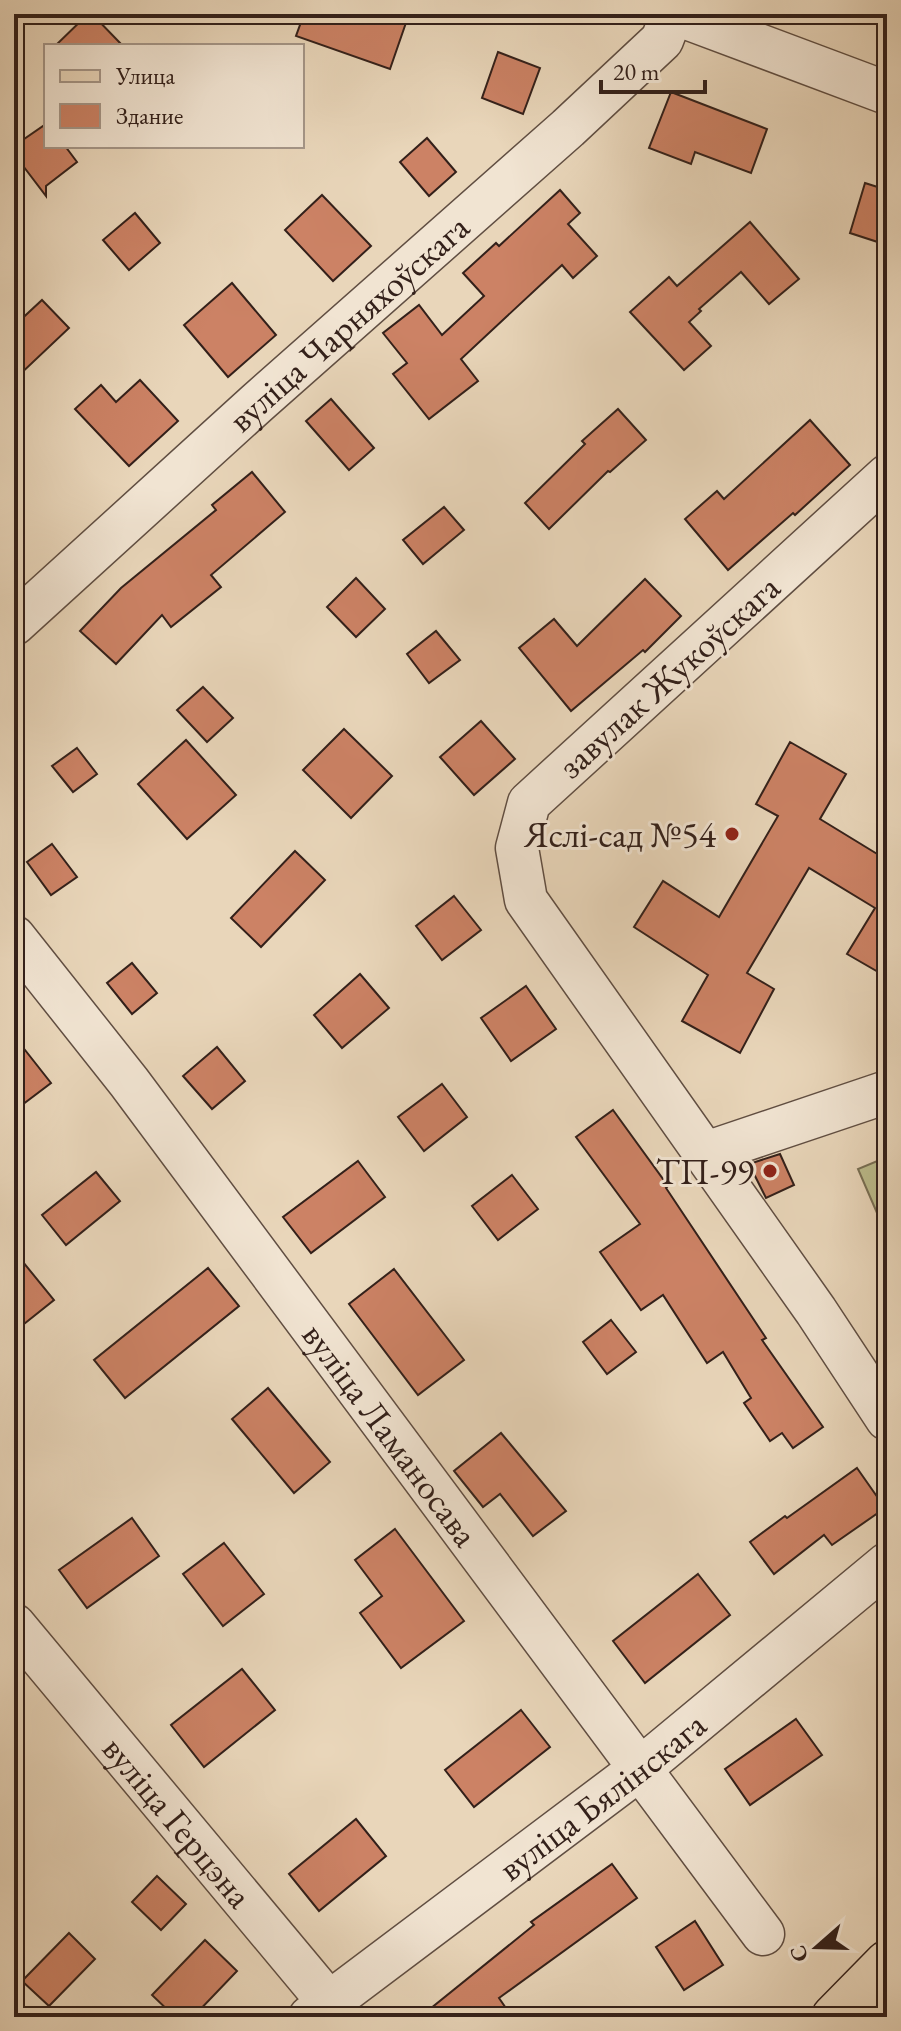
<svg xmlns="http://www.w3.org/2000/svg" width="901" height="2031" font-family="'EB Garamond',serif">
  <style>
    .green { fill: #bbbc8c; stroke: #776e53; stroke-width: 2 }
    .building { fill: #cc8265; stroke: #33201a; stroke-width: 2 }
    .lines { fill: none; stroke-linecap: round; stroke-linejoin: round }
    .minor-casing { stroke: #604e42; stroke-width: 45 }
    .major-casing { stroke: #33201a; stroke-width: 47 }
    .minor { stroke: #f1e4d2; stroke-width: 42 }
    .major { stroke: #e9d6ba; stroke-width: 44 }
    .poi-dot { fill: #8f2418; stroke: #f1e4d2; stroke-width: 3 }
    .labels { text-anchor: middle; stroke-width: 6; stroke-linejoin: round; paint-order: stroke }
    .street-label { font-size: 36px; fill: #33201a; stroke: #f1e4d2 }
    .poi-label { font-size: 36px; fill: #33201a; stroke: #f1e4d2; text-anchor: end }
  </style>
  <rect width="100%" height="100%" fill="#e9d6ba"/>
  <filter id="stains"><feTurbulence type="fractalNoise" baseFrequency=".0025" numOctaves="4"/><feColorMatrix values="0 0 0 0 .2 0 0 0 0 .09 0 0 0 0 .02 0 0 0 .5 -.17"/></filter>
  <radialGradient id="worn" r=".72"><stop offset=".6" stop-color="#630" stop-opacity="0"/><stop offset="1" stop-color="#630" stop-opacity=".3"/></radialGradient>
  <!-- green -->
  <polygon class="green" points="887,1157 887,1236 858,1169"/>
  <!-- building -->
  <g class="building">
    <polygon points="88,14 92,14 123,46 55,46"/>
    <polygon points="304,14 409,14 390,69 296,36"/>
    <polygon points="498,52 540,68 523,114 482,98"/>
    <polygon points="671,92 767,129 751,173 695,152 691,164 649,148"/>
    <polygon points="46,124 46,146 65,146 77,162 46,186 46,196 14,154 14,146"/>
    <polygon points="427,138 456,172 429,196 400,162"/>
    <polygon points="865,183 887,190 887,245 850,233"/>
    <polygon points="560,190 580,213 568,224 597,256 573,278 562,265 461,359 478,381 429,419 393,374 407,363 383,333 419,305 442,335 484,296 463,273 496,243 499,246"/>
    <polygon points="322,195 371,246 333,281 285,230"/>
    <polygon points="135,213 160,243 129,270 103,240"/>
    <polygon points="750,222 799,279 769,304 741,272 699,309 701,311 689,322 711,346 684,370 630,312 669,277 677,286"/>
    <polygon points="232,283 276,335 228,377 184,325"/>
    <polygon points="42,300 69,328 14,380 14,326"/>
    <polygon points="140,380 178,421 129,466 75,409 101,385 116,402"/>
    <polygon points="331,399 374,448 349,470 306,421"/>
    <polygon points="618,409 646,440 610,472 608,471 549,529 525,503 585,444 582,441"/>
    <polygon points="810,420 850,465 795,515 793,513 728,570 685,519 717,491 724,499"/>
    <polygon points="252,472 285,512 211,575 221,587 171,627 162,615 116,664 80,631 121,588 216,510 212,505"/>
    <polygon points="444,507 464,530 423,564 403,540"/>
    <polygon points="356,578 385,609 356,637 327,607"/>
    <polygon points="645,579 681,616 645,652 643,650 571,711 519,648 554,619 577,646"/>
    <polygon points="436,631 460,660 429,683 407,654"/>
    <polygon points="203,687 233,718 207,742 177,710"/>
    <polygon points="481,721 515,759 474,795 440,757"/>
    <polygon points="344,729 392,776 351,818 303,770"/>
    <polygon points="186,740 236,795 187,839 138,784"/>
    <polygon points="790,742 846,774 820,819 887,860 887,977 847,954 875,908 809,868 747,973 774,989 740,1053 682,1021 708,975 634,927 663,881 719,917 778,816 756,804"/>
    <polygon points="77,748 97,774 73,792 52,766"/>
    <polygon points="52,844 77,877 51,895 27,862"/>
    <polygon points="295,851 325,880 261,947 231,918"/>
    <polygon points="454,896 481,930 442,960 416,926"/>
    <polygon points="132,963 157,993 132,1014 107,983"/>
    <polygon points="360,974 389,1008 342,1048 314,1015"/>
    <polygon points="526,986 556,1029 511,1061 481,1018"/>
    <polygon points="14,1036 51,1083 14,1111"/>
    <polygon points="217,1047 245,1081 212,1109 183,1076"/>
    <polygon points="442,1084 467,1117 424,1151 398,1117"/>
    <polygon points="613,1110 668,1186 666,1188 766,1338 762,1340 823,1427 793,1448 782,1433 770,1441 744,1403 751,1398 723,1352 707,1363 663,1295 641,1310 600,1252 640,1224 576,1137"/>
    <polygon points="780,1154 794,1185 766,1198 749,1164"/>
    <polygon points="358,1161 385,1197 311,1253 283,1217"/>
    <polygon points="96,1172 120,1201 66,1245 42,1215"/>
    <polygon points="512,1175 538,1209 498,1240 472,1206"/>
    <polygon points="14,1251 54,1300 14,1332"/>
    <polygon points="208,1268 239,1306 125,1398 94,1360"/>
    <polygon points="394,1269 464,1360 418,1395 349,1304"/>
    <polygon points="611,1320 636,1352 607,1374 583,1342"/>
    <polygon points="268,1388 330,1462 294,1493 232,1419"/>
    <polygon points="501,1433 566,1511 533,1536 500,1494 483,1507 454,1471"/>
    <polygon points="857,1468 885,1508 832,1545 824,1535 774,1574 750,1542 785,1516 787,1518"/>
    <polygon points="132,1518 159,1556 87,1608 59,1570"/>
    <polygon points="395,1529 464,1621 401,1668 360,1613 382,1596 355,1560"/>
    <polygon points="224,1543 264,1594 223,1626 183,1574"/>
    <polygon points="698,1574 730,1615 645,1683 613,1641"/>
    <polygon points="242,1669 275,1710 204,1767 171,1725"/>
    <polygon points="521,1710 550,1747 474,1807 445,1770"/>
    <polygon points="796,1719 822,1755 750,1805 725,1769"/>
    <polygon points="356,1819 386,1856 319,1911 289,1874"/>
    <polygon points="612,1864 637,1898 499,1998 512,2017 420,2017 534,1925 531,1922"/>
    <polygon points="157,1876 186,1904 161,1930 132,1902"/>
    <polygon points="695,1921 723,1965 684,1990 656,1947"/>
    <polygon points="69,1933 95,1959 49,2006 22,1981"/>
    <polygon points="205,1940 237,1971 193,2017 175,2017 152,1995"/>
  </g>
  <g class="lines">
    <defs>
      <g id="minor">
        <polyline points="676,14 887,93"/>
        <polyline points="887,476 529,803 517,848 526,900 816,1311 887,1419"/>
        <path id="s1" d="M14,624L257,403L568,128L662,40L672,14"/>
        <path id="s2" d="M14,937L129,1082L763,1934"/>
        <polyline points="706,1153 887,1092"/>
        <path id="s3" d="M14,1625L341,2017"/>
        <path id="s4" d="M310,2017L641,1768L887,1564"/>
      </g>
      <polyline id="major" points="834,2017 887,1963"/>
    </defs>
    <!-- minor casing -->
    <use href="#minor" class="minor-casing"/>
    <!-- major casing -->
    <use href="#major" class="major-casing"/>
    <!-- minor -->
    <use href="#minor" class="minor"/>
    <!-- major -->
    <use href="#major" class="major"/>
  </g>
  <!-- markers -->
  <g class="poi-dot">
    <circle cx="732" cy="834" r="8"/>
    <circle cx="770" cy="1171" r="8"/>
  </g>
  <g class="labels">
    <!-- street labels -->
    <g class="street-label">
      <text dy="13" stroke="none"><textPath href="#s1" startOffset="450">вуліца Чарняхоўскага</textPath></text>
      <text transform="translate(668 676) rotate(-42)" y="13">завулак Жукоўскага</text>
      <text dy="13" stroke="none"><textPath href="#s2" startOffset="624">вуліца Ламаносава</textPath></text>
      <text dy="13" stroke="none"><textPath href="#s4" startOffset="366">вуліца Бялінскага</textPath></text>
      <text dy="13" stroke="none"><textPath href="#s3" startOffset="256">вуліца Герцэна</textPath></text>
    </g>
    <!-- poi labels -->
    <g class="poi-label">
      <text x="716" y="847">Яслі-сад №54</text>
      <text x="754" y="1184">ТП-99</text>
    </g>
  </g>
  <!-- margin -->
  <rect width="901" height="2031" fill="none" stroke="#e9d6ba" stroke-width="48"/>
  <rect x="16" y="16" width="869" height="1999" fill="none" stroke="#33201a" stroke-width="4"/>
  <rect x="24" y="24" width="853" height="1983" fill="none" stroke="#33201a" stroke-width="2"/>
  <!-- legend -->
  <rect x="44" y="44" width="260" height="104" fill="#f1e4d2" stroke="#a59688" stroke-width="2"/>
  <rect x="60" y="70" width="40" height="12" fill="#e9d6ba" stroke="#a59688" stroke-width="2"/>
  <text x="116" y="84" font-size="24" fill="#33201a">Улица</text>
  <rect x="60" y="104" width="40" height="24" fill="#cc8265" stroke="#a59688" stroke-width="2"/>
  <text x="116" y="124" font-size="24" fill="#33201a">Здание</text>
  <!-- north arrow -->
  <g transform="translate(817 1947) rotate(250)" stroke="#f1e4d2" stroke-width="6" paint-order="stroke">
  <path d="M0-6L14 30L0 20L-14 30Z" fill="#33201a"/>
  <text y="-12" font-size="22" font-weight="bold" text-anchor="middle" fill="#33201a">С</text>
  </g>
  <!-- scale -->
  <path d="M601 80v12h104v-12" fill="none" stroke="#33201a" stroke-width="4"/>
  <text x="613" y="80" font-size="24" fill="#33201a" stroke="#f1e4d2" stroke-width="6" paint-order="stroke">20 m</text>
  <rect width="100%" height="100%" filter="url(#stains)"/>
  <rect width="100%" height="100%" fill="url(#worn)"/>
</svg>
